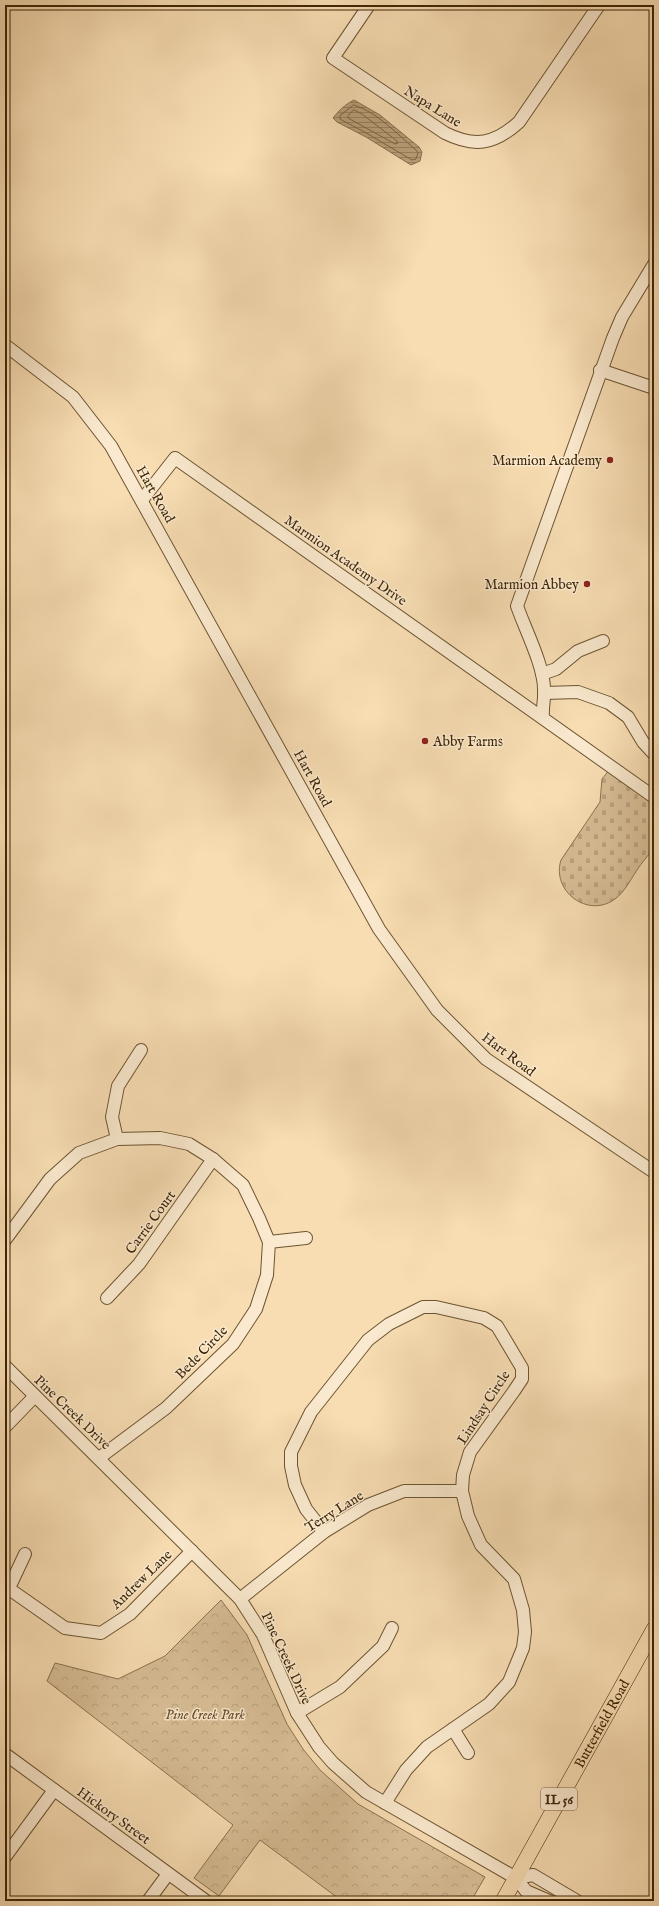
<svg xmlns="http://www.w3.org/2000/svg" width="659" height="1906" font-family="'IM FELL English',serif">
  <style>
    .cemetery { fill: url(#cemetery-stones); stroke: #8b724e }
    .park { fill: url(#park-crowns); stroke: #8b724e }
    .water { fill: url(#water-rules); stroke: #886f4b }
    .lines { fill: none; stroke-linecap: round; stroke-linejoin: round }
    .shore { stroke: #7c6240; stroke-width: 1 }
    .minor-casing { stroke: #6c5432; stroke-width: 14 }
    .major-casing { stroke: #3e2607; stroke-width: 16 }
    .minor { stroke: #fae9ce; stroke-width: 12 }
    .major { stroke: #f8ddb3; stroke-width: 15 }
    .poi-dot { fill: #8f2418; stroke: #fae9ce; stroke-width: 1.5 }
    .labels { text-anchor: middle; stroke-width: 3; stroke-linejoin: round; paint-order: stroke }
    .shield { fill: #fae9ce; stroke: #766043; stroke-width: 1 }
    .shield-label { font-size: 13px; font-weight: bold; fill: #3e2607 }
    .street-label { font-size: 14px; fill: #3e2607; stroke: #fae9ce }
    .poi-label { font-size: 14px; fill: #3e2607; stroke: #fae9ce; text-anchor: end }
    .park-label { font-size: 14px; font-style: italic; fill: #644c2b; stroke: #fae9ce }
  </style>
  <defs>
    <pattern id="cemetery-stones" width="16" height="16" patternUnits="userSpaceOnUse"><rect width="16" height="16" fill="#d8be96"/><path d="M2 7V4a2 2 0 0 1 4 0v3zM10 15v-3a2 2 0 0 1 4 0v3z" fill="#baa380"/></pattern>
    <pattern id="park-crowns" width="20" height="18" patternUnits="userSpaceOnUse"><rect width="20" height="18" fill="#d8be96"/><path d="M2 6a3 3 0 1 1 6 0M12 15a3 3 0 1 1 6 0" fill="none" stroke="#baa380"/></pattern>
    <pattern id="water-rules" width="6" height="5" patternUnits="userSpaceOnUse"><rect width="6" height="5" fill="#b99f79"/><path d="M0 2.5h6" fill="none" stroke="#988161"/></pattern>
  </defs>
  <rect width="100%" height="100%" fill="#f8ddb3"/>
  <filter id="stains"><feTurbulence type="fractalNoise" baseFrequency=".005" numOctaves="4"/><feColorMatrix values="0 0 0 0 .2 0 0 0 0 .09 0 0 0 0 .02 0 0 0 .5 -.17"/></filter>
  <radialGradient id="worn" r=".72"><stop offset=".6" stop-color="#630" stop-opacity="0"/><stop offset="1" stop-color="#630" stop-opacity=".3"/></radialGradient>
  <!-- cemetery -->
  <path class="cemetery" d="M610,769L654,799C654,812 657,832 654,845C652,852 643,861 639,867C632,877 625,892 615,899C588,919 551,891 561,860L600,802L602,779Z"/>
  <!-- park -->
  <polygon class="park" points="221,1600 247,1635 287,1724 303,1749 320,1770 358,1804 485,1877 471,1901 342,1901 260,1840 219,1896 194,1878 233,1825 47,1681 55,1663 118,1679 165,1656"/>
  <!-- water -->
  <path class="water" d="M354,100L380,115L419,147L422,152L420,161L411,165L366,137L337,122L333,118C339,110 346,104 354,100Z"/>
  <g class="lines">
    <!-- shore -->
    <g class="shore">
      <path d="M354,105C377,112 397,134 416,150L418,153L416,159L412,160L368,134L340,119V116Z"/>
      <polygon points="354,110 362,114 397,141 398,143 395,144 348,118 348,116"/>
    </g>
    <defs>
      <g id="minor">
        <path d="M369,5L333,58L445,133C475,148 495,144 519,122L599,5"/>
        <polyline points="5,345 73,397 111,446 379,929 437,1010 486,1059 654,1172"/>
        <polyline points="600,370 654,388"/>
        <polyline points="142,500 175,458 654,797"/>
        <polyline points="542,674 556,669 578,651 603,641"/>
        <polyline points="544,693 578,692 609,703 628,717 643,742 654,754"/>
        <path d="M543,717C542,707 545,699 544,689C544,666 525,629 517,606L613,338L622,317L654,264"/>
        <polyline points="117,1139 112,1117 118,1086 141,1050"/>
        <polyline points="5,1240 50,1179 79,1153 117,1139 160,1138 189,1144 213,1159 243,1185 259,1218 269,1242 267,1275 256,1309 233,1344 166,1408 99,1458"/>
        <polyline points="269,1242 306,1238"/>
        <polyline points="107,1298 139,1264 213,1159"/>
        <polyline points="5,1366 240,1599 263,1635 297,1713 319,1747 333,1763 366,1792 516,1878 526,1891 549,1901"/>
        <polyline points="5,1427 35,1396"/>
        <polyline points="324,1532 306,1509 295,1485 291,1466 291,1452 311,1412 368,1340 389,1324 423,1307 436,1307 471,1315 484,1318 497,1326 522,1368 522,1379 514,1391 470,1452 463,1475 462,1491 468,1516 481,1545 514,1579 523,1610 525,1632 523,1648 509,1682 489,1704 427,1747 406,1770 385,1803"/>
        <polyline points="5,1586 65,1628 101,1633 130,1614 192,1551"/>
        <polyline points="9,1588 25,1554"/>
        <polyline points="240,1599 324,1532 368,1505 404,1491 462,1491"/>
        <polyline points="297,1713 340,1687 383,1646 392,1628"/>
        <polyline points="453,1729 468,1753"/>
        <polyline points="5,1754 206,1901"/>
        <polyline points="5,1857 54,1790"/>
        <polyline points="516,1878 533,1875 577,1901"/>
        <polyline points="148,1901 168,1874"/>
      </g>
      <g id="major">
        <path id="s1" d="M503,1901L654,1629"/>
      </g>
    </defs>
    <!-- minor casing -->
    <use href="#minor" class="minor-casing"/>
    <!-- major casing -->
    <use href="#major" class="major-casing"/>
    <!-- minor -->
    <use href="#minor" class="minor"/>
    <!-- major -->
    <use href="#major" class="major"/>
  </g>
  <!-- markers -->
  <g class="poi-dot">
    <circle cx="610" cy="460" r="4"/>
    <circle cx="587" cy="584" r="4"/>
    <circle cx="425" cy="741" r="4"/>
  </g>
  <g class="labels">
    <!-- shield labels -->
    <rect class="shield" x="541" y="1788" width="36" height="22" rx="3"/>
    <g class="shield-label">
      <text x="559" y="1804">IL 56</text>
    </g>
    <!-- street labels -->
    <g class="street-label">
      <text transform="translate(433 106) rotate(32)" y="5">Napa Lane</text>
      <text transform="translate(156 494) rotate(60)" y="5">Hart Road</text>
      <text transform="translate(346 560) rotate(35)" y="5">Marmion Academy Drive</text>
      <text transform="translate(313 778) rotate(61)" y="5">Hart Road</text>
      <text transform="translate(509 1054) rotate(37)" y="5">Hart Road</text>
      <text transform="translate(150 1222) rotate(-54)" y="5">Carrie Court</text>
      <text transform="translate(201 1352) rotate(-46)" y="5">Bede Circle</text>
      <text transform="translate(483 1407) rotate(-57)" y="5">Lindsay Circle</text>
      <text transform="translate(73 1412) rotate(44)" y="5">Pine Creek Drive</text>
      <text transform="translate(334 1511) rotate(-32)" y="5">Terry Lane</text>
      <text transform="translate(141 1579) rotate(-44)" y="5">Andrew Lane</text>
      <text transform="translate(287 1658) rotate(65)" y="5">Pine Creek Drive</text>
      <text dy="5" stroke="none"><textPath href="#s1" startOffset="203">Butterfield Road</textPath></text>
      <text transform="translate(114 1815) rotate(36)" y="5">Hickory Street</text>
    </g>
    <!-- poi labels -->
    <g class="poi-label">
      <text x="602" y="465">Marmion Academy</text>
      <text x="579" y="589">Marmion Abbey</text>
      <text x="433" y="746" text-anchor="start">Abby Farms</text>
    </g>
    <!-- park labels -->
    <g class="park-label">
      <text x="205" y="1719">Pine Creek Park</text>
    </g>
  </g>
  <!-- margin -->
  <rect width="659" height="1906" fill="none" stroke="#f8ddb3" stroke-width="20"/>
  <rect x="6" y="6" width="647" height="1894" fill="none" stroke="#3e2607" stroke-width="2"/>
  <rect x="10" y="10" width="639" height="1886" fill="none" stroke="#3e2607"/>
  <rect width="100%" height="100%" filter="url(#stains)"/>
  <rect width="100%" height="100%" fill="url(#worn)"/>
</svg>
